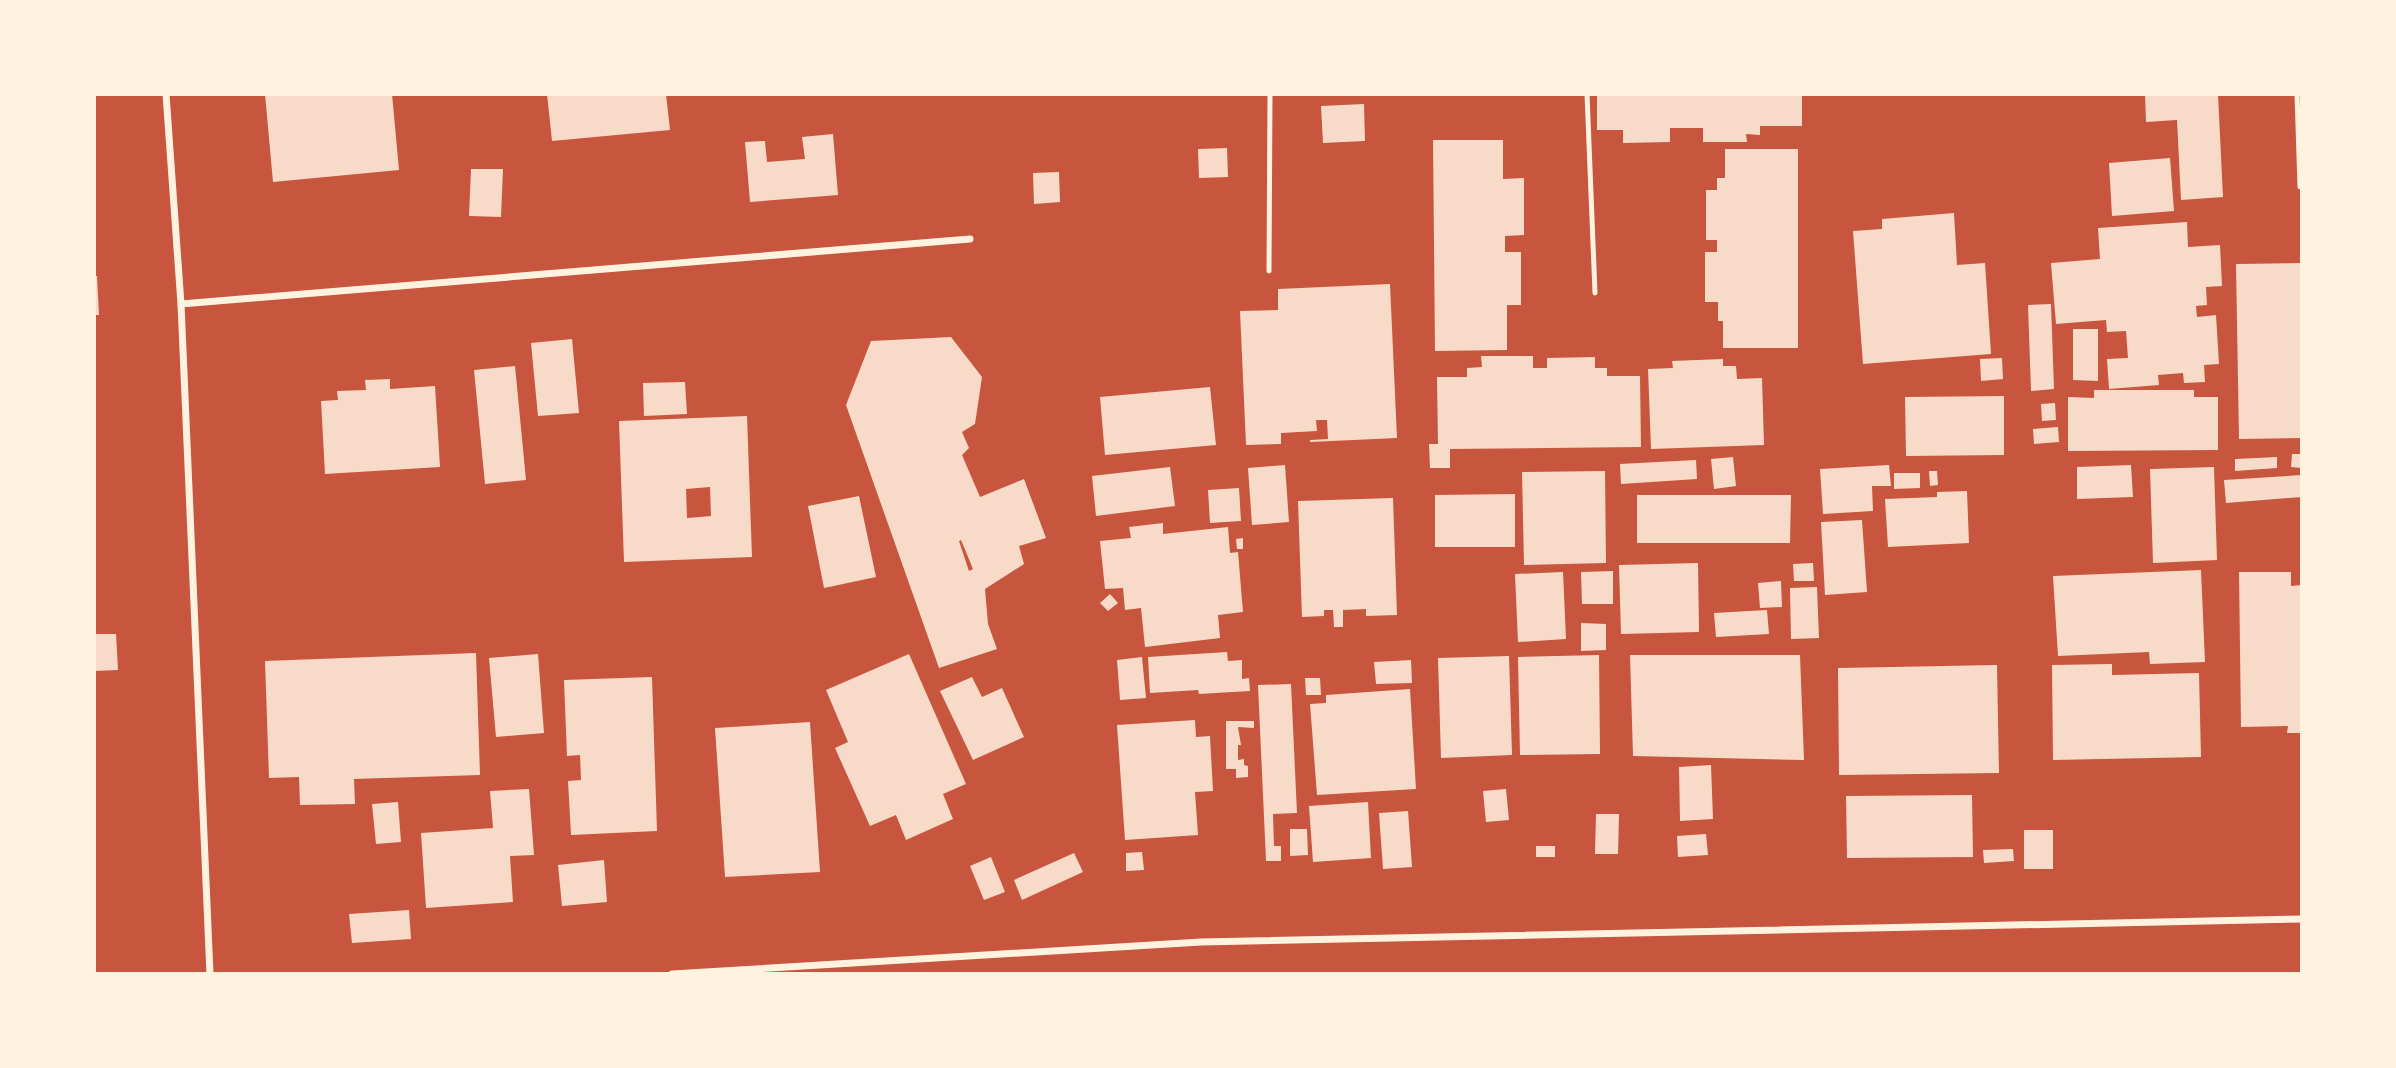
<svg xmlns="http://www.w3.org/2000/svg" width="2396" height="1068" font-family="Inter,sans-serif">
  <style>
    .building { fill: #f7dbc8; fill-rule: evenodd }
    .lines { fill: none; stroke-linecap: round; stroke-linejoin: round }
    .service { stroke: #fff3e0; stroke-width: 5 }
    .minor { stroke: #fff3e0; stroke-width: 7 }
  </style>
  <rect width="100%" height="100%" fill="#c8553d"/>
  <!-- building -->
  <g class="building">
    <polygon points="265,94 392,94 399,170 273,182"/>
    <polygon points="547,94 666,94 670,130 552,141"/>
    <polygon points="1597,94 1802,94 1802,126 1760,126 1760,135 1746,134 1747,142 1703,142 1703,128 1670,128 1670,142 1623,143 1623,130 1597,130"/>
    <polygon points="2145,94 2218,94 2223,197 2181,200 2177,120 2146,122"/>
    <polygon points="1364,104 1365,141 1323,143 1321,106"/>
    <polygon points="833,134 838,195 750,202 745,142 765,141 767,162 805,159 802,137"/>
    <polygon points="1433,140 1503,140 1503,179 1524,178 1524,235 1505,236 1505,252 1521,252 1521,305 1507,305 1507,350 1435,351"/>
    <polygon points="1227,148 1228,177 1199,178 1198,149"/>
    <polygon points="1725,149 1798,149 1798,348 1723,348 1723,321 1718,321 1718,302 1705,302 1705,252 1717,252 1717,240 1706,240 1706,190 1717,190 1717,178 1725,178"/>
    <polygon points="2170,158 2174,211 2112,216 2109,163"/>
    <polygon points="471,169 503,169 501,217 469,216"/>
    <polygon points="1059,172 1060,202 1034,204 1033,173"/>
    <polygon points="1954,213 1957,265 1985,263 1991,354 1863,364 1853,231 1882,229 1882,219"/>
    <polygon points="2187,222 2188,247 2220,245 2222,286 2206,287 2207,305 2196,306 2197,317 2216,315 2219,364 2204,365 2205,382 2184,383 2183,373 2158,375 2159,385 2109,389 2107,359 2128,358 2126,331 2107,332 2106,320 2056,324 2051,263 2100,259 2098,228"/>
    <polygon points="2302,263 2302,438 2239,439 2236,264"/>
    <polygon points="94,276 97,276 99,315 94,315"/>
    <polygon points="1390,284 1397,438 1310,442 1310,440 1328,439 1327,420 1316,420 1317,431 1281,433 1281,444 1246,445 1240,311 1278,310 1278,289"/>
    <polygon points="2051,304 2054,389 2031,391 2028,305"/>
    <polygon points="2073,329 2098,329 2098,381 2073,380"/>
    <path d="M951,337L982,377L975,424L962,432L969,448L962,455L980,497L1024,479L1046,538L1019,546L1024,564L985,589L988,624L997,649L939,668L846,405L871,341ZM961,540L973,569L969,571L959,541Z"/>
    <polygon points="572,339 579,413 538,416 531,343"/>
    <polygon points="1481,356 1533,356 1533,368 1547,368 1547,358 1595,357 1595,368 1607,368 1607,376 1640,376 1641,447 1450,449 1450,468 1430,468 1429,444 1438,444 1437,377 1467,377 1467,368 1482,367"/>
    <polygon points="2002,358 2003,379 1981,381 1980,359"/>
    <polygon points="1723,359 1723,366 1736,366 1737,379 1762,378 1764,445 1651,449 1648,369 1673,368 1672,361"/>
    <polygon points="515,366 526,480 485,484 474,370"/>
    <polygon points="390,379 390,389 435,386 440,467 325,474 321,401 338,400 337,391 366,390 365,380"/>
    <polygon points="685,382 687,414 644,416 643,383"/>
    <polygon points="1210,387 1216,445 1105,455 1100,397"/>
    <polygon points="2094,390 2194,390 2194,397 2218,397 2218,450 2068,451 2068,397 2094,398"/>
    <polygon points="2004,396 2004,455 1906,456 1905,397"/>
    <polygon points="2055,403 2056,420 2042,421 2041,404"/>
    <path d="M747,416L752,557L624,562L619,421ZM710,487L711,516L687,518L686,489Z"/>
    <polygon points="2058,427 2059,442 2034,444 2033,429"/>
    <polygon points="2292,454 2302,454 2302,468 2291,467"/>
    <polygon points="1733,457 1736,486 1714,489 1711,459"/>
    <polygon points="2277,457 2277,468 2235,471 2235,459"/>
    <polygon points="1696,460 1697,479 1621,484 1620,464"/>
    <polygon points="1285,465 1289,522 1252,525 1248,468"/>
    <polygon points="1889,465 1891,486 1872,486 1873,511 1823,514 1820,469"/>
    <polygon points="2131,465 2133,497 2077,499 2077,467"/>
    <polygon points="1170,467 1175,506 1096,516 1092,476"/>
    <polygon points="2214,467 2217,560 2153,563 2150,469"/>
    <polygon points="1605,471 1606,563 1524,565 1522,472"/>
    <polygon points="1929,471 1937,471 1938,485 1930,486"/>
    <polygon points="1894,473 1920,473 1920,488 1894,489"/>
    <polygon points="2302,475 2302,497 2226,503 2224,480"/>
    <polygon points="1239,488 1241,521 1210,523 1208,490"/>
    <polygon points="1967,491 1969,543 1888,547 1885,499 1937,497 1937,492"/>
    <polygon points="1515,494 1515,547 1435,547 1435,495"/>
    <polygon points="1637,495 1791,495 1790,543 1637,543"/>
    <polygon points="859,496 876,577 824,588 808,506"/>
    <polygon points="1393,498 1397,615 1366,616 1366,609 1343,610 1343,627 1334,627 1333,610 1324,610 1324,616 1302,617 1298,501"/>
    <polygon points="1862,520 1867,592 1825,595 1821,522"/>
    <polygon points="1163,523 1163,534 1228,527 1230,553 1238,552 1243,612 1218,615 1220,638 1145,647 1141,608 1125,610 1123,588 1105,589 1100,541 1131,538 1129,527"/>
    <polygon points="1243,538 1243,549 1237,549 1236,539"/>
    <polygon points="1698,563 1699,632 1621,634 1619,565"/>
    <polygon points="1813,563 1814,581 1794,581 1793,564"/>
    <polygon points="2201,570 2205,662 2150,664 2149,652 2058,656 2053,576"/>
    <polygon points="1613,571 1613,604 1582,604 1581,572"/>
    <polygon points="1563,572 1566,639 1518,642 1515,574"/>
    <polygon points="2239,572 2291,572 2291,586 2302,585 2302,646 2300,646 2302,733 2287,733 2288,726 2241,727"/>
    <polygon points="1781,581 1782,607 1760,608 1758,583"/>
    <polygon points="1817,587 1819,638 1791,639 1790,588"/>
    <polygon points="1110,594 1118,603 1108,611 1100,603"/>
    <polygon points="1767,610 1769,634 1716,637 1714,613"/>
    <polygon points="1581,623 1606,624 1606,650 1581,651"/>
    <polygon points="94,634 116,634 118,670 94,671"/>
    <polygon points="1227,652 1228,661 1242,660 1242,679 1249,678 1250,691 1199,694 1198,690 1150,693 1148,657"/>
    <polygon points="476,653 480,775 354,779 355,804 300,805 299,777 269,778 265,661"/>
    <polygon points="538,654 544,733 496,737 489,658"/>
    <polygon points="909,654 966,784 943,794 953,819 906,840 896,815 870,826 835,748 848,742 826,690"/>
    <polygon points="1599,655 1600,754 1520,755 1518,657"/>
    <polygon points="1630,655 1800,655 1804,760 1633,756"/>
    <polygon points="1509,656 1512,755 1441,758 1438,658"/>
    <polygon points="1142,657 1146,698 1120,700 1117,660"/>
    <polygon points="1411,660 1412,683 1376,684 1374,662"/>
    <polygon points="2112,664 2112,675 2199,673 2201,757 2053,760 2052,665"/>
    <polygon points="1997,665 1999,773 1839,775 1838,668"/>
    <polygon points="652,677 657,831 571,835 568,781 581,780 580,755 567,756 564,680"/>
    <polygon points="972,677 982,697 1002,688 1024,737 973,760 940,691"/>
    <polygon points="1305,678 1320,678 1321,695 1306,695"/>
    <polygon points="1291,684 1297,813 1273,814 1274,846 1281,846 1281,861 1266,861 1258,685"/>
    <polygon points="1410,689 1416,789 1317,795 1310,704 1326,703 1326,695"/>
    <polygon points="1195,720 1196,737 1210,736 1213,791 1195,792 1198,835 1125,840 1117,725"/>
    <polygon points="1226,721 1254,721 1254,728 1238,727 1241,745 1238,745 1238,760 1244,759 1244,765 1248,766 1248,777 1236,778 1236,769 1226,769"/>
    <polygon points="810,722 820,872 725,877 715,728"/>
    <polygon points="1711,765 1713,819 1680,821 1679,767"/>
    <polygon points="529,789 534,855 510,856 513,902 426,908 421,833 493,828 490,791"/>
    <polygon points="1506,789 1509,820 1486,822 1483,791"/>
    <polygon points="1972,795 1973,857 1847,858 1846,796"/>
    <polygon points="398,802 401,842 376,844 372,804"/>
    <polygon points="1368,802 1371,858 1313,862 1309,806"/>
    <polygon points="1408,811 1412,867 1383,869 1379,813"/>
    <polygon points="1596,814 1619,814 1618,854 1595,854"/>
    <polygon points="1290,829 1307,829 1308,855 1290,856"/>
    <rect x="2024" y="830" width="29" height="39"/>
    <polygon points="1706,834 1708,855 1678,857 1677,836"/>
    <rect x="1536" y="846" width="19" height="11"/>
    <polygon points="2013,849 2014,861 1984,863 1983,850"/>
    <polygon points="1142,852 1144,870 1126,871 1126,853"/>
    <polygon points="1074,853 1083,872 1022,900 1014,880"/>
    <polygon points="991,857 1005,892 984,900 970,866"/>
    <polygon points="604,860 607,902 562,906 558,865"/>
    <polygon points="409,910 411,939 352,943 349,914"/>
  </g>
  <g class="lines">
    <!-- service -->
    <g class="service">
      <polyline points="1587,94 1595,293"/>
      <polyline points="2297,94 2300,187"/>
      <polyline points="1269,271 1270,94"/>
    </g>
    <!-- minor -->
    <g class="minor">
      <polyline points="166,94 181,304 210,974"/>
      <polyline points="181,304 970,239"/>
      <polyline points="672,974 1201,942 2302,919"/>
    </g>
  </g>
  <!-- border -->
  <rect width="2396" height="1068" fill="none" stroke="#fff3e0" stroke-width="192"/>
</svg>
